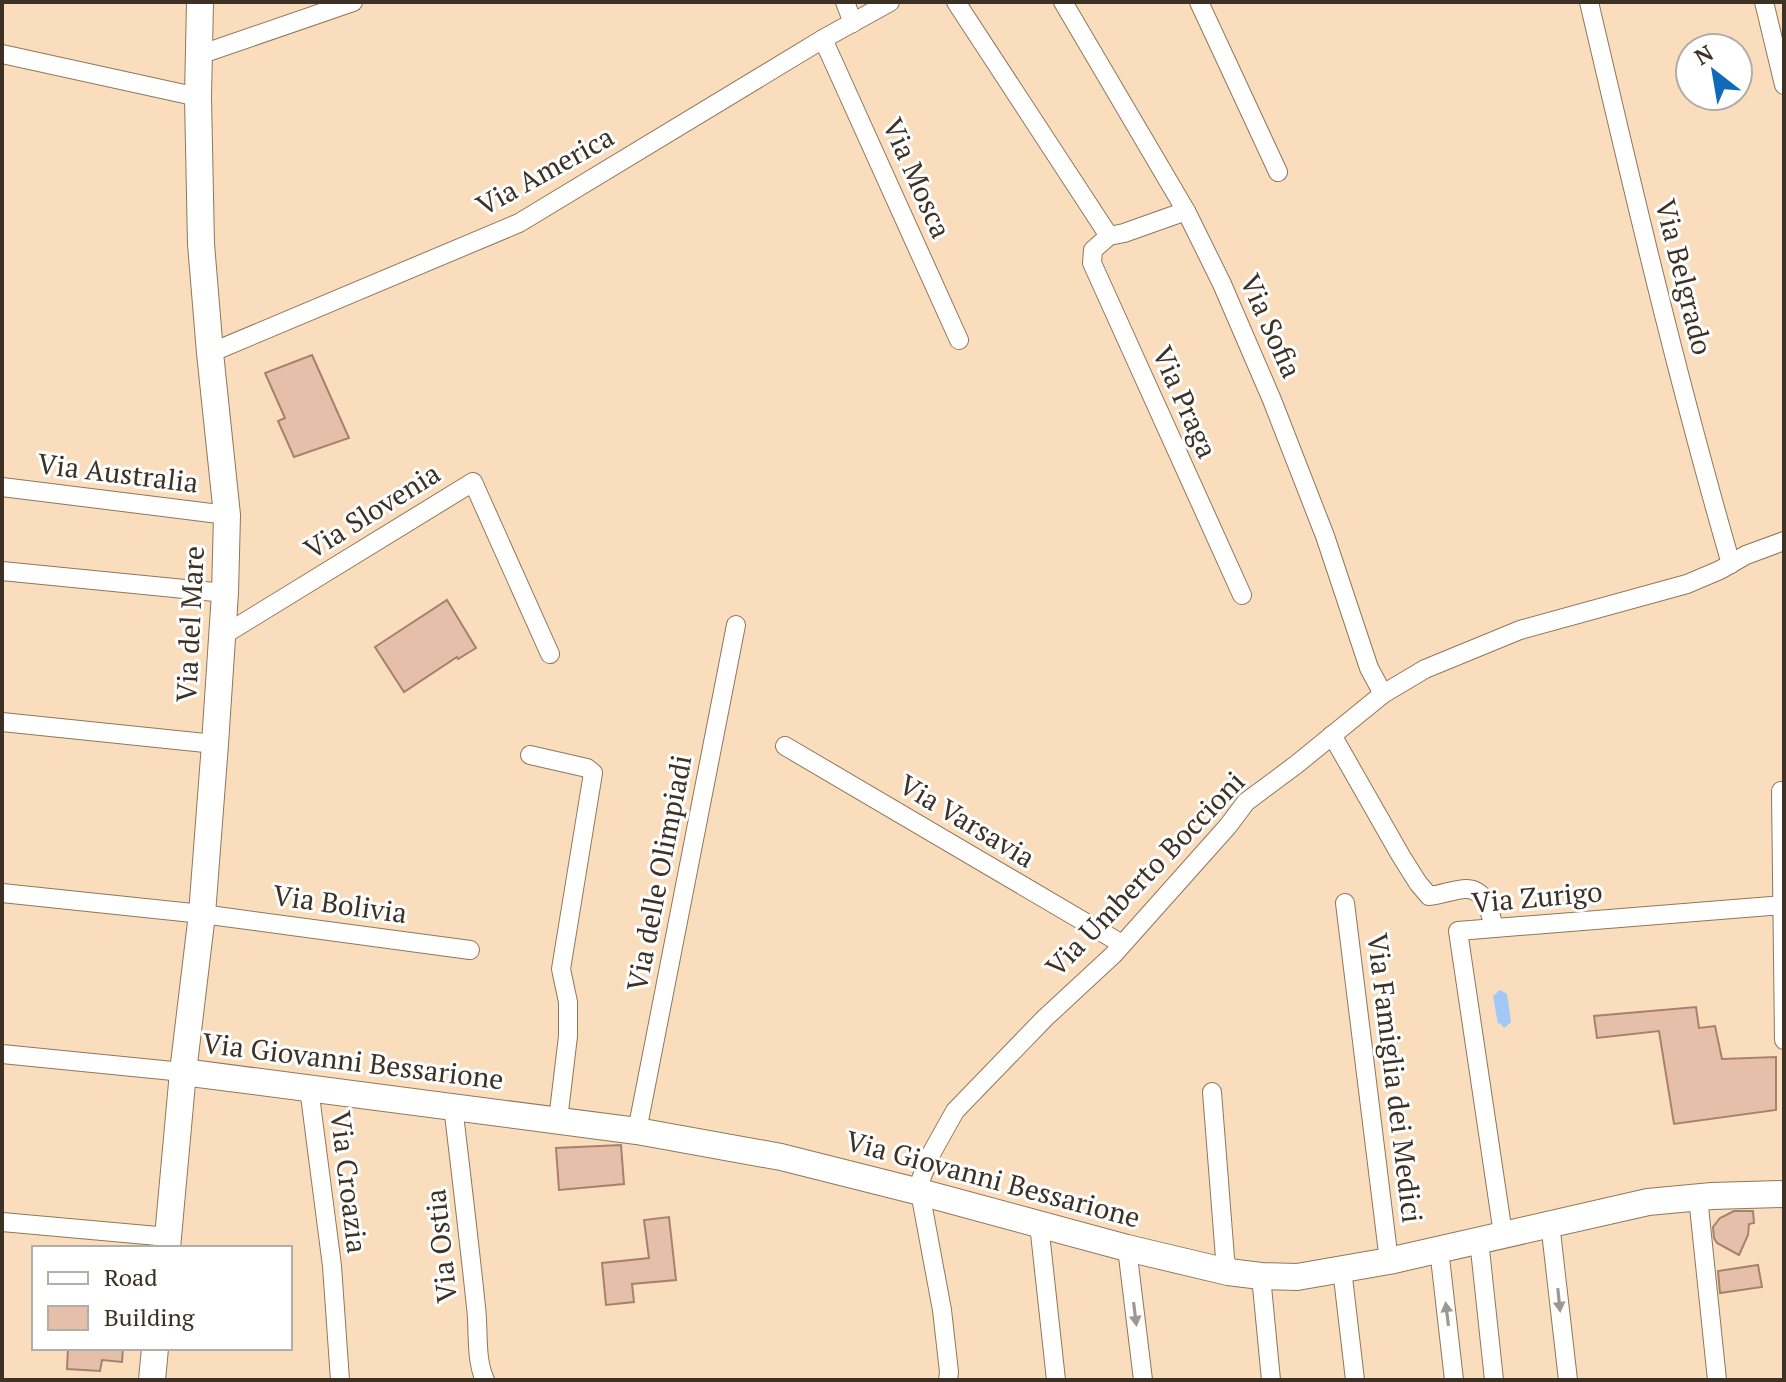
<svg xmlns="http://www.w3.org/2000/svg" width="1786" height="1382" font-family="'PT Serif',serif">
  <style>
    .water { fill: #a0c9f6 }
    .building { fill: #e5bfa9; stroke: #a6826e; stroke-width: 2 }
    .lines { fill: none; stroke-linecap: round; stroke-linejoin: round }
    .street-casing { stroke: #907759; stroke-width: 20 }
    .secondary-casing { stroke: #907759; stroke-width: 28 }
    .street { stroke: #fff; stroke-width: 18 }
    .secondary { stroke: #fff; stroke-width: 26 }
    .oneway { fill: #9e9892 }
    .labels { text-anchor: middle; stroke-width: 6; stroke-linejoin: round; paint-order: stroke }
    .street-label { font-size: 28px; fill: #3c3124; stroke: #fff }
  </style>
  <rect width="100%" height="100%" fill="#faddbd"/>
  <!-- water -->
  <polygon class="water" points="1500,990 1507,994 1511,1022 1504,1028 1500,1023 1498,1024 1493,996"/>
  <!-- building -->
  <g class="building">
    <polygon points="312,355 349,438 294,457 278,421 285,418 265,373"/>
    <polygon points="447,600 476,648 458,659 457,657 404,692 375,647"/>
    <polygon points="1696,1007 1699,1028 1715,1026 1722,1059 1776,1057 1776,1110 1674,1124 1659,1031 1597,1038 1594,1016"/>
    <polygon points="621,1145 624,1184 559,1190 556,1148"/>
    <polygon points="1734,1211 1753,1211 1754,1223 1749,1224 1748,1235 1739,1255 1717,1243 1714,1238 1713,1227 1720,1218"/>
    <polygon points="669,1217 676,1280 632,1284 634,1302 606,1305 602,1263 649,1258 644,1220"/>
    <polygon points="1758,1265 1762,1287 1720,1293 1718,1271"/>
    <polygon points="68,1348 123,1348 122,1362 102,1360 100,1371 67,1369"/>
  </g>
  <g class="lines">
    <defs>
      <g id="street">
        <polyline points="845,2 853,23"/>
        <polyline points="956,2 1109,236"/>
        <polyline points="1063,2 1186,211 1222,284 1272,400 1325,536 1369,668 1383,694"/>
        <polyline points="1199,2 1278,172"/>
        <path d="M1589,2C1633,190 1677,378 1731,564"/>
        <polyline points="1764,2 1784,85"/>
        <polyline points="823,39 959,340"/>
        <polyline points="2,54 198,97"/>
        <polyline points="199,55 353,2"/>
        <polyline points="1186,211 1124,233 1109,236 1093,250 1092,263 1242,595"/>
        <polyline points="210,353 519,223 823,39 890,2"/>
        <polyline points="2,487 227,515"/>
        <polyline points="2,571 225,593"/>
        <polyline points="222,636 473,482 550,654"/>
        <polyline points="2,722 215,744"/>
        <path d="M1332,735L1401,856L1418,883L1429,896C1441,895 1459,888 1467,889C1487,890 1490,913 1494,928"/>
        <polyline points="785,746 1122,944"/>
        <polyline points="530,755 587,768 593,773 561,969 568,1002 568,1036 558,1120"/>
        <polyline points="1781,791 1784,1040"/>
        <polyline points="2,893 202,914 470,950"/>
        <polyline points="1345,903 1389,1261"/>
        <polyline points="2,1054 183,1072"/>
        <polyline points="309,1088 332,1266 340,1380"/>
        <polyline points="1212,1092 1225,1258 1228,1272"/>
        <path d="M453,1106C461,1173 469,1240 476,1307C479,1330 475,1359 485,1380"/>
        <polyline points="637,1131 736,625"/>
        <polyline points="1698,1197 1717,1380"/>
        <polyline points="2,1222 169,1237"/>
        <polyline points="1550,1223 1568,1380"/>
        <polyline points="1039,1224 1056,1380"/>
        <polyline points="1503,1234 1458,931 1782,905"/>
        <polyline points="1479,1240 1494,1380"/>
        <polyline points="1127,1248 1143,1380"/>
        <polyline points="1439,1249 1454,1380"/>
        <polyline points="1342,1269 1355,1380"/>
        <polyline points="1261,1276 1271,1380"/>
        <polyline points="948,1380 949,1372 942,1310 920,1192 921,1179 931,1154 955,1111 1045,1018 1113,955 1228,826 1246,802 1297,764 1383,694 1425,669 1520,630 1687,584 1720,570 1746,555 1784,541"/>
      </g>
      <g id="secondary">
        <polyline points="183,1072 637,1131 781,1157 920,1192 1127,1248 1228,1272 1261,1276 1297,1277 1389,1261 1648,1202 1712,1196 1784,1194"/>
        <polyline points="167,1248 183,1072 202,914 215,744 225,593 227,515 210,353 201,244 198,97 200,2"/>
        <polyline points="152,1380 155,1348"/>
      </g>
    </defs>
    <!-- street casing -->
    <use href="#street" class="street-casing"/>
    <!-- secondary casing -->
    <use href="#secondary" class="secondary-casing"/>
    <!-- street -->
    <use href="#street" class="street"/>
    <!-- secondary -->
    <use href="#secondary" class="secondary"/>
  </g>
  <!-- one-way arrows -->
  <defs><path id="oneway-solid" d="M-6-.8H1V-3.2L6.5 0L1 3.2V.8H-6Z" transform="scale(2)"/></defs>
  <g class="oneway">
    <use href="#oneway-solid" transform="translate(1559 1300) rotate(84)"/>
    <use href="#oneway-solid" transform="translate(1135 1314) rotate(83)"/>
    <use href="#oneway-solid" transform="translate(1447 1314) rotate(-97)"/>
  </g>
  <g class="labels">
    <!-- street labels -->
    <g class="street-label">
      <text transform="translate(545 171) rotate(-29)" y="10">Via America</text>
      <text transform="translate(917 178) rotate(66)" y="10">Via Mosca</text>
      <text transform="translate(1684 277) rotate(76)" y="10">Via Belgrado</text>
      <text transform="translate(1271 326) rotate(66)" y="10">Via Sofia</text>
      <text transform="translate(1185 402) rotate(66)" y="10">Via Praga</text>
      <text transform="translate(118 473) rotate(7)" y="10">Via Australia</text>
      <text transform="translate(372 511) rotate(-32)" y="10">Via Slovenia</text>
      <text transform="translate(190 624) rotate(-87)" y="10">Via del Mare</text>
      <text transform="translate(967 821) rotate(31)" y="10">Via Varsavia</text>
      <text transform="translate(659 873) rotate(-79)" y="10">Via delle Olimpiadi</text>
      <text transform="translate(1145 874) rotate(-46)" y="10">Via Umberto Boccioni</text>
      <text transform="translate(1537 897) rotate(-5)" y="10">Via Zurigo</text>
      <text transform="translate(340 904) rotate(8)" y="10">Via Bolivia</text>
      <text transform="translate(353 1061) rotate(7)" y="10">Via Giovanni Bessarione</text>
      <text transform="translate(1395 1078) rotate(83)" y="10">Via Famiglia dei Medici</text>
      <text transform="translate(993 1179) rotate(15)" y="10">Via Giovanni Bessarione</text>
      <text transform="translate(349 1182) rotate(83)" y="10">Via Croazia</text>
      <text transform="translate(441 1246) rotate(-96)" y="10">Via Ostia</text>
    </g>
  </g>
  <!-- border -->
  <rect width="1786" height="1382" fill="none" stroke="#3c3124" stroke-width="8"/>
  <!-- legend -->
  <rect x="32" y="1246" width="260" height="104" fill="#ffffff" stroke="#b1ada7" stroke-width="2"/>
  <rect x="48" y="1272" width="40" height="12" fill="#ffffff" stroke="#b1ada7" stroke-width="2"/>
  <text x="104" y="1286" font-size="24" fill="#3c3124">Road</text>
  <rect x="48" y="1306" width="40" height="24" fill="#e5bfa9" stroke="#b1ada7" stroke-width="2"/>
  <text x="104" y="1326" font-size="24" fill="#3c3124">Building</text>
  <!-- north arrow -->
  <g transform="translate(1714 72) rotate(329)"><circle r="38" fill="#ffffff" stroke="#b1ada7" stroke-width="2"/>
  <path d="M0-6L14 30L0 20L-14 30Z" fill="#0f6bb8"/>
  <text y="-12" font-size="22" font-weight="bold" text-anchor="middle" fill="#3c3124">N</text>
  </g>
</svg>
